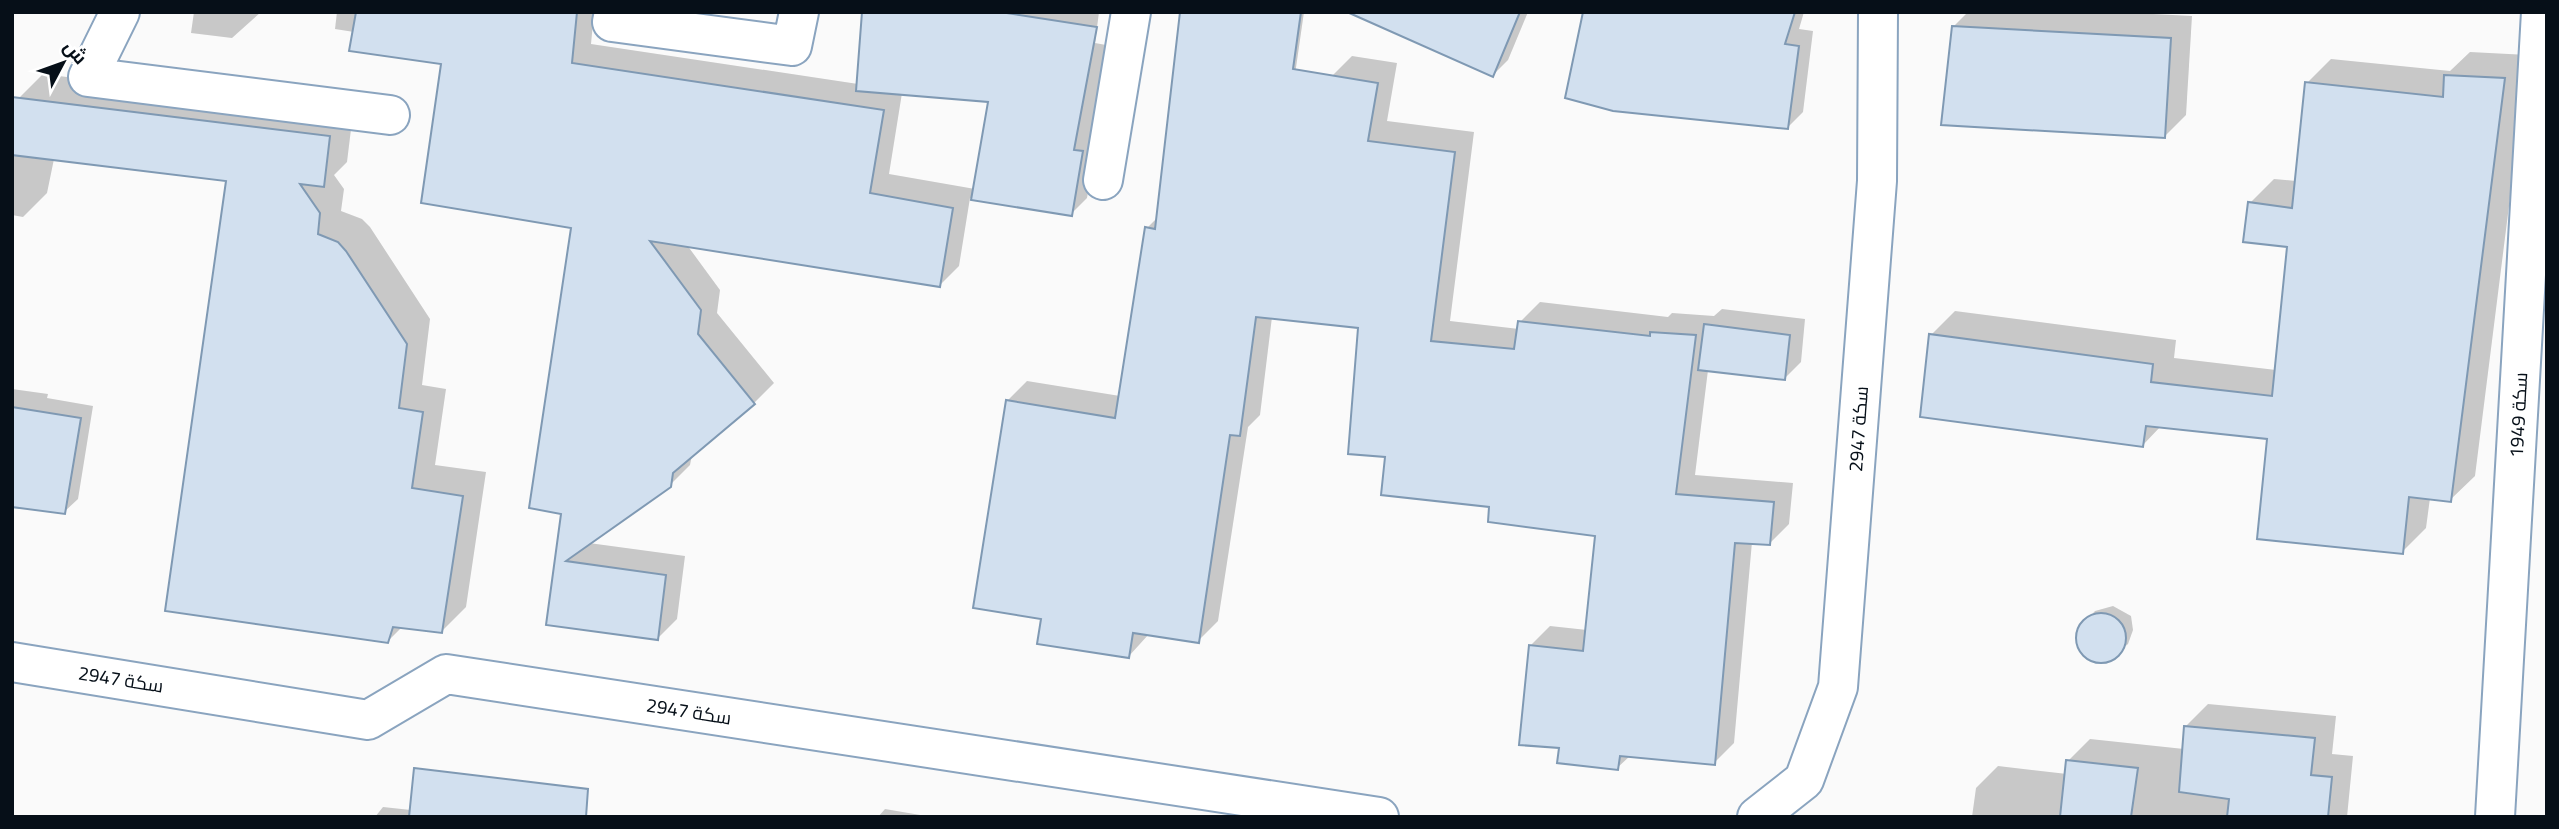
<svg xmlns="http://www.w3.org/2000/svg" width="2559" height="829" font-family="Georgia,Cairo,serif">
  <style>
    .shadow { fill: #0003; fill-rule: evenodd }
    .building { fill: #d2e0ef; stroke: #7f99b3; stroke-width: 2 }
    .lines { fill: none; stroke-linecap: round; stroke-linejoin: round }
    .street-casing { stroke: #8aa4bf; stroke-width: 42 }
    .street { stroke: #fff; stroke-width: 38 }
    .labels { text-anchor: middle; stroke-width: 5; stroke-linejoin: round; paint-order: stroke }
    .street-label { font-size: 19px; fill: #060f18; stroke: #fff }
  </style>
  <rect width="100%" height="100%" fill="#fafafa"/>
  <!-- shadow -->
  <g class="shadow">
    <polygon points="194,12 261,12 232,38 191,33"/>
    <polygon points="337,12 436,12 354,32 335,29"/>
    <path d="M500,12H594L591,44L858,84L865,12H1099L1095,43L1106,45L1090,134L1098,136L1087,198L1071,214L970,198L959,266L939,286L687,245L720,290L717,313L774,383L754,403L692,455L690,465L670,485L589,543L685,556L677,619L657,639L548,623L563,513L573,226ZM902,93L990,100L975,189L889,174Z"/>
    <polygon points="1198,12 1304,12 1284,151 1332,76 1352,56 1397,63 1387,121 1474,132 1450,321 1519,329 1520,322 1540,302 1668,317 1672,313 1714,316 1722,309 1805,319 1801,362 1784,379 1708,370 1695,475 1793,483 1789,524 1769,544 1752,542 1734,743 1714,763 1630,756 1617,768 1561,747 1530,646 1550,626 1587,630 1597,534 1491,505 1387,455 1360,326 1272,317 1260,415 1248,427 1218,621 1198,641 1149,634 1129,656 1043,617 1007,401 1027,381 1120,396 1147,228 1159,216"/>
    <polygon points="1421,12 1528,12 1508,60 1493,75"/>
    <polygon points="1664,12 1804,12 1799,29 1813,31 1803,112 1788,127"/>
    <polygon points="1968,12 2115,12 2192,16 2186,115 2164,137 1953,27"/>
    <polygon points="2470,52 2528,55 2475,476 2450,500 2430,498 2426,528 2402,552 2269,437 2161,426 2143,445 1931,335 1955,311 2176,340 2174,358 2276,370 2289,245 2250,203 2274,179 2296,181 2307,83 2331,59 2450,71"/>
    <polygon points="43,74 353,113 347,162 334,175 344,189 341,211 362,219 370,227 430,319 422,385 446,389 435,465 486,472 466,607 442,631 403,626 388,641 228,180 54,159 47,193 23,217 12,215 12,112 19,98"/>
    <polygon points="12,389 48,394 47,398 93,406 78,499 64,512 12,505"/>
    <polygon points="2113,606 2131,616 2133,630 2128,644 2109,660 2089,657 2079,644 2078,630 2095,611"/>
    <polygon points="2208,704 2336,716 2332,754 2353,756 2347,817 1972,817 1976,788 1998,766 2067,774 2068,761 2090,739 2184,749 2186,726"/>
    <polygon points="383,807 420,811 420,817 375,817"/>
    <polygon points="885,809 932,817 878,817"/>
  </g>
  <!-- building -->
  <g class="building">
    <polygon points="356,12 577,12 572,63 884,110 870,193 953,208 940,287 650,241 701,310 698,334 755,404 673,473 671,487 566,561 666,575 658,640 546,625 561,514 529,508 571,228 421,203 441,64 349,51"/>
    <polygon points="862,12 1000,12 1097,27 1074,150 1083,151 1072,216 971,200 988,102 856,91"/>
    <polygon points="1180,12 1301,12 1293,69 1378,83 1368,141 1455,152 1431,341 1514,349 1518,321 1650,336 1650,332 1696,335 1676,494 1774,502 1770,545 1735,543 1715,765 1620,756 1618,770 1557,763 1559,748 1519,745 1529,645 1583,651 1595,536 1488,522 1489,507 1381,495 1385,457 1348,454 1358,328 1256,317 1240,436 1230,435 1199,643 1133,633 1129,658 1037,644 1041,619 973,608 1006,400 1115,418 1145,227 1155,229"/>
    <polygon points="1347,12 1520,12 1493,77"/>
    <polygon points="1583,12 1795,12 1785,44 1799,46 1788,129 1613,111 1565,98"/>
    <polygon points="1952,26 2171,38 2165,138 1941,125"/>
    <polygon points="2444,75 2505,78 2451,502 2409,497 2403,554 2257,539 2267,439 2146,426 2143,447 1920,417 1929,334 2153,364 2151,382 2272,396 2287,247 2243,242 2248,202 2292,208 2305,82 2443,97"/>
    <polygon points="12,97 330,136 324,187 300,184 320,213 318,234 338,242 346,251 407,344 399,408 423,412 412,488 463,496 442,633 393,627 388,643 165,611 226,181 12,155"/>
    <polygon points="1704,324 1790,335 1785,380 1698,370"/>
    <polygon points="12,407 81,418 65,514 12,507"/>
    <circle cx="2101" cy="638" r="25"/>
    <polygon points="2184,726 2315,738 2311,775 2332,777 2328,817 2227,817 2229,799 2179,792"/>
    <polygon points="2066,760 2138,768 2131,817 2060,817"/>
    <polygon points="414,768 588,789 586,817 409,817"/>
  </g>
  <g class="lines">
    <defs>
      <g id="street">
        <polyline points="120,12 88,77 390,115"/>
        <polyline points="614,12 612,22 792,46 799,12"/>
        <polyline points="1103,180 1131,12"/>
        <polyline points="12,662 368,720 446,674 1379,817"/>
        <polyline points="1757,817 1804,780 1838,687 1877,181 1878,12"/>
        <polyline points="2495,817 2541,12"/>
      </g>
    </defs>
    <!-- street casing -->
    <use href="#street" class="street-casing"/>
    <!-- street -->
    <use href="#street" class="street"/>
  </g>
  <g class="labels">
    <!-- street labels -->
    <g class="street-label">
      <text transform="translate(2518 415) rotate(-87)" y="7">سكة 1949</text>
      <text transform="translate(1858 429) rotate(-86)" y="7">سكة 2947</text>
      <text transform="translate(121 679) rotate(9)" y="7">سكة 2947</text>
      <text transform="translate(689 711) rotate(9)" y="7">سكة 2947</text>
    </g>
  </g>
  <!-- border -->
  <rect width="2559" height="829" fill="none" stroke="#060f18" stroke-width="28"/>
  <!-- north arrow -->
  <g transform="translate(63 63) rotate(49)" stroke="#ffffff" stroke-width="5" paint-order="stroke">
  <path d="M0-5L12 26L0 18L-12 26Z" fill="#060f18"/>
  <text y="-10" font-size="19" font-weight="bold" text-anchor="middle" fill="#060f18">ش</text>
  </g>
</svg>
